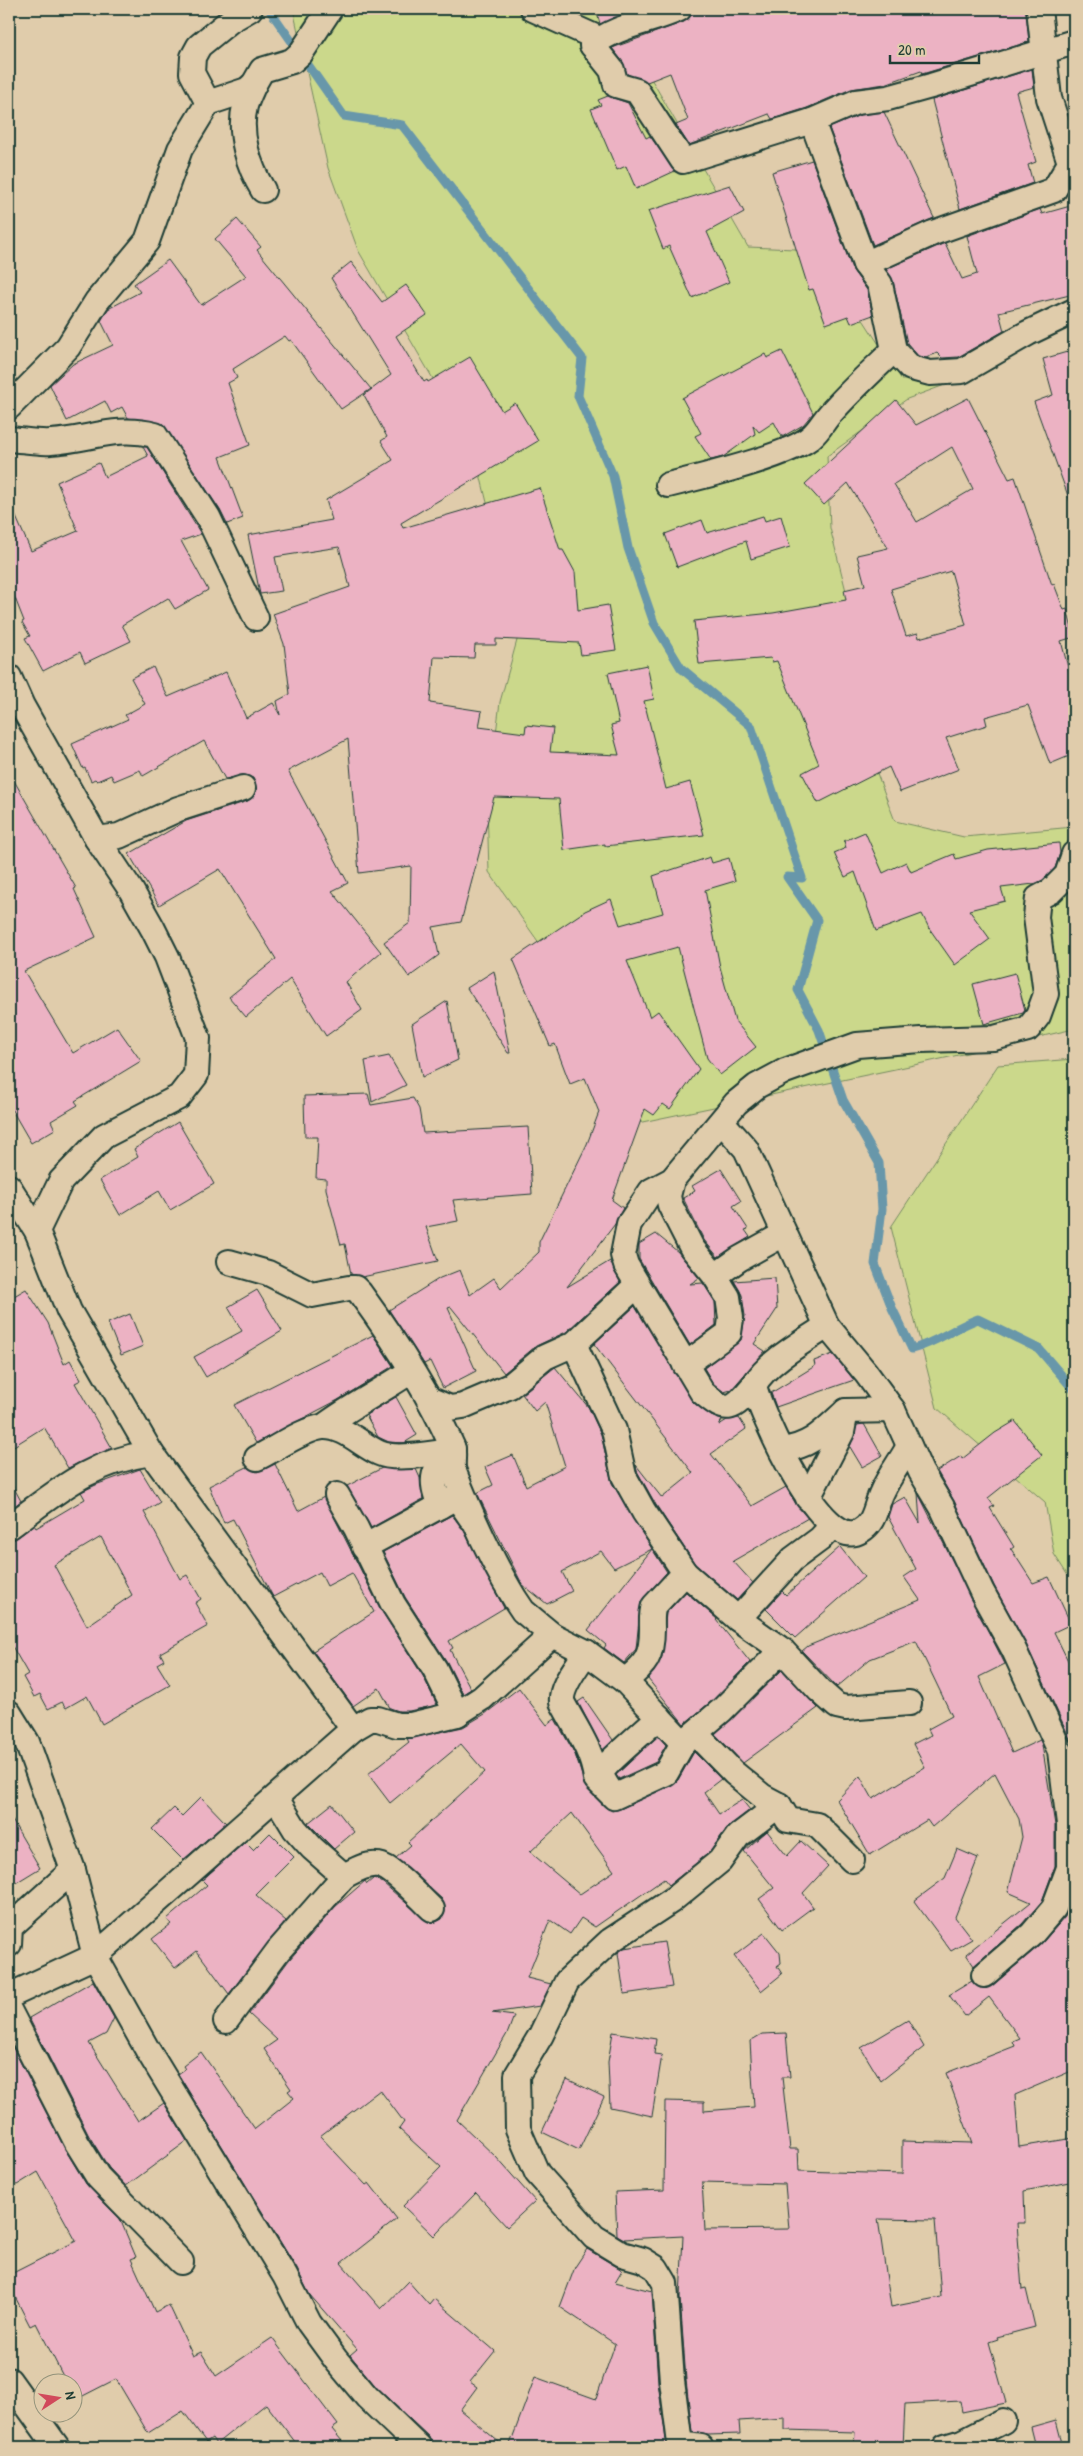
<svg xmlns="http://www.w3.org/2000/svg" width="1083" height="2456" font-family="'Patrick Hand',sans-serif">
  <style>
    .green { fill: #cbd88b; stroke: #758a60 }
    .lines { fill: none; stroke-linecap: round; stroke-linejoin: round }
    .stream { stroke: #6897aa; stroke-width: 9 }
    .building { fill: #ecb2c3; stroke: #1f3d34; fill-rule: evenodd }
    .minor-casing { stroke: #1f3d34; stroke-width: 28 }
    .minor { stroke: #e0ccab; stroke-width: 24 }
  </style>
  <rect width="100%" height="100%" fill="#e0ccab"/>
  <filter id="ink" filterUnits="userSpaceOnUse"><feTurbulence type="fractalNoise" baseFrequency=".02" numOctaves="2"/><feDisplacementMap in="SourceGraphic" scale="10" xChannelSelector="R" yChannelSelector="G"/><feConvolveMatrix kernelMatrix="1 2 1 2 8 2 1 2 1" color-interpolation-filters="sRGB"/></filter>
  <g filter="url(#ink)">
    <!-- green -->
    <g class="green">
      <polygon points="293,9 611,9 748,247 818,250 902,380 969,376 907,399 827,456 830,528 863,658 869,752 895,821 964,837 1074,827 1074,1029 914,1065 628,1125 617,1053 489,872 487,805 500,702 519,633 480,474 464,432 358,250 328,168"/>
      <polygon points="1074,1059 1074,1585 1054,1554 1045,1502 937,1408 891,1227 998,1065"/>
    </g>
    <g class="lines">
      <!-- stream -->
      <path class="stream" d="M269,9L344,116L402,125L582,358L578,396L613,476L628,548L654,623L681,668L751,726L802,878L787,877L817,920L798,990L819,1030L843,1100L879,1163L882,1209L875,1264L892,1308L912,1349C936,1343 955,1327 978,1319L1039,1349L1074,1390"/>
    </g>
    <!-- building -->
    <g class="building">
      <polygon points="596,9 638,9 600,24"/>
      <polygon points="692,9 1026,9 1029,42 922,74 921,71 885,84 851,89 807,108 772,119 769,114 689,145 676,125 688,120 670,73 647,82 627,74 623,62 612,48 684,22 690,17"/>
      <polygon points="1032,69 1034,87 1016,92 1036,162 1028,165 1033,183 960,209 932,100"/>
      <polygon points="608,96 628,103 646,138 650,136 675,171 636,189 626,166 617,170 591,109 601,105 598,100"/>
      <polygon points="884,112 934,218 873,245 829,128 860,115"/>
      <polygon points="812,160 852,269 867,290 873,315 851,323 848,316 826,324 813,289 809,290 772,172"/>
      <polygon points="730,185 744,212 707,232 729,282 692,298 669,246 663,249 648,211"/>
      <polygon points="1074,205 1074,294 999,312 1004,331 958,357 942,358 937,353 926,358 918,356 907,343 893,281 886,269 945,243 962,279 977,274 967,236 1040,209 1042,214"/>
      <polygon points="237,219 261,247 257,250 371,389 341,409 291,340 289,341 285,336 233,369 237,378 228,383 250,445 220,457 243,518 227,524 220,510 163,424 128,418 122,407 111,413 105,401 67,421 50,385 73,364 113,345 101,321 108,309 140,292 134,284 168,260 201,305 246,276 215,239"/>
      <polygon points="351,262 382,302 406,285 427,315 396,336 424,382 427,380 428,382 470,357 502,411 515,403 538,441 401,523 403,528 540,488 560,550 563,550 575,572 578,610 608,605 616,650 581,655 579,643 496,639 496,645 475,645 474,658 434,657 430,703 482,711 479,727 525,733 526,725 553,728 550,752 619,755 611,725 619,723 608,673 647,665 654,699 644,701 666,789 690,782 704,835 605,846 605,844 564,850 559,799 494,797 461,922 433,927 439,955 409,977 384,942 410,923 411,866 359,873 348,739 288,771 348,883 332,891 381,952 346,982 362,1010 326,1036 290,979 246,1017 229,997 276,959 220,869 159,905 129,854 186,821 248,801 253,797 256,790 253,778 245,775 225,779 204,741 143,776 140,770 114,781 111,775 97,781 95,779 91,781 85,768 83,769 72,744 128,719 125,715 145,704 131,678 153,667 168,697 226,672 246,718 273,703 280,715 277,701 290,694 284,644 273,614 350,587 339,547 275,557 282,591 260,594 248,535 332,520 326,500 393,460 381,441 387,437 364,395 391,375 331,278"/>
      <polygon points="1074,350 1074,504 1071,504 1034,402 1053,395 1043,359"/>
      <polygon points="782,351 813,413 803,425 782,437 774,422 759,432 753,425 755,434 723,457 711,460 695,436 701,433 682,398 765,354 767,358"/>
      <path d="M968,398L1009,479L1015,477L1052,585L1054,584L1064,610L1067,609L1074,637L1061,641L1074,690V754L1050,764L1028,705L985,717L987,725L946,738L959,769L900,792L889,767L818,803L802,773L819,764L777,661L772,662L771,658L699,664L694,621L773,613L846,600L844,590L865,585L857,555L888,548L848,483L824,505L805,484L896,400L916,425ZM952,447L973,489L917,522L894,484ZM951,571L966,625L919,638L918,633L906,636L891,589Z"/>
      <polygon points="143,447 147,447 201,534 181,541 208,590 175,609 168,598 122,625 131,641 85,663 80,652 43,671 25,638 30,636 22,622 24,621 9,583 9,501 31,551 78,531 57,482 99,463 105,477 148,456"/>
      <polygon points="763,516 765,521 781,516 790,547 751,559 746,541 677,567 665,534 702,520 707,533"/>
      <polygon points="9,772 76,888 74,889 96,937 24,971 73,1053 117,1027 141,1061 75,1101 78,1105 51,1121 55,1129 31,1143 9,1105"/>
      <polygon points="865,832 883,873 906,862 911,872 954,854 956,859 988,850 1059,843 1060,853 1055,868 1043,880 1034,884 1001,888 1005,901 969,910 990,939 955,965 929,928 922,914 876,931 855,872 845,877 834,853 846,848 844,841"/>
      <polygon points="710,857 712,863 729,858 735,881 705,890 720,967 735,1021 756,1047 720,1075 707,1058 678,947 627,961 650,1017 658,1011 699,1069 670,1109 663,1104 654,1115 645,1109 612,1200 623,1208 615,1224 567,1287 610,1261 620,1282 566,1332 536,1346 504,1373 451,1307 448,1308 476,1371 443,1388 430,1361 424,1364 389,1310 440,1278 460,1270 470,1295 494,1278 501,1288 539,1252 539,1242 587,1144 599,1112 585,1078 570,1084 555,1044 550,1046 513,959 585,911 611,899 620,925 663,913 653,876"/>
      <polygon points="494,971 510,1053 508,1053 467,988"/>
      <polygon points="1015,973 1025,1010 1023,1013 984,1024 973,984"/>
      <polygon points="447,1001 458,1060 422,1077 412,1024"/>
      <polygon points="389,1056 406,1085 372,1102 365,1061"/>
      <polygon points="368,1094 371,1105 413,1098 419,1109 423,1133 528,1127 532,1194 453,1200 458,1221 426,1227 438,1261 362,1277 351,1274 345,1244 341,1245 326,1189 326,1179 316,1178 318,1137 305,1137 304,1096"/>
      <polygon points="178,1122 214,1184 170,1210 159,1191 120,1215 100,1180 138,1157 134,1149"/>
      <polygon points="721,1169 741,1201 733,1206 748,1229 745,1230 750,1237 718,1257 704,1240 683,1198 695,1191 692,1186"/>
      <polygon points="656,1234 678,1252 699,1278 690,1284 703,1283 715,1302 716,1325 690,1345 639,1259 639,1244"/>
      <polygon points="775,1278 777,1309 754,1344 765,1351 731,1390 724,1392 713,1383 704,1368 741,1340 745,1316 742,1295 734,1281"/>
      <polygon points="26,1289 48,1323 64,1364 70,1360 81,1380 75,1383 112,1448 68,1468 44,1427 9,1449 9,1299"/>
      <polygon points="257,1290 282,1331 206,1377 194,1357 242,1331 228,1307"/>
      <polygon points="635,1306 693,1402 711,1416 722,1420 719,1425 727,1420 739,1418 746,1429 711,1454 752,1506 786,1487 797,1506 808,1518 733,1561 753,1583 737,1600 695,1564 656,1505 637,1471 636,1465 662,1498 693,1473 594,1344"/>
      <polygon points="130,1314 143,1346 121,1355 108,1323"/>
      <polygon points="373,1335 393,1366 338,1400 256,1443 234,1405"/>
      <polygon points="833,1354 854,1380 776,1407 771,1393 815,1366 814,1361"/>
      <polygon points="555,1367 589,1408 601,1434 612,1483 652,1549 614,1568 601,1551 562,1572 572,1591 547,1604 522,1584 477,1493 493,1485 485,1467 513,1455 526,1486 565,1466 545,1402 535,1411 522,1394"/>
      <polygon points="396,1397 417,1435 404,1443 389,1442 378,1437 366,1415"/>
      <polygon points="1015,1421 1042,1455 988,1498 994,1506 990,1508 1014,1547 1011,1549 1033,1583 1049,1577 1071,1624 1054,1632 1074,1673 1074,1754 1073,1745 1026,1644 994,1586 954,1501 937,1471 961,1456 962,1459 995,1433"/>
      <polygon points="864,1424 882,1456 862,1467 850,1447 857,1425"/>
      <polygon points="275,1464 298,1511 324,1497 381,1610 423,1676 437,1705 409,1711 399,1711 390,1708 379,1688 353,1706 313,1651 374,1612 352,1573 327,1586 320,1572 273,1597 272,1595 233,1519 224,1523 209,1486 247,1467 257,1472"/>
      <polygon points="382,1468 416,1469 420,1478 423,1499 371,1528 347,1486"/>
      <path d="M140,1469L160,1502L144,1512L180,1579L187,1575L201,1599L195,1603L208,1626L160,1653L164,1660L157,1664L170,1685L102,1724L87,1696L66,1708L62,1702L48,1709L40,1694L34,1697L23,1677L28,1674L9,1641V1540L17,1538L34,1525L36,1528L85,1499L81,1492L98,1484ZM101,1537L132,1595L87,1626L54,1565Z"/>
      <polygon points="9,1479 21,1501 9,1510"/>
      <polygon points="918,1493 1005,1664 979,1677 1012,1753 1040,1740 1042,1745 1055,1825 1055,1866 1042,1901 1022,1924 974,1966 966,1954 1031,1902 1008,1892 1022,1837 1019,1819 995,1773 932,1827 927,1820 870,1855 837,1800 860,1776 873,1799 925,1767 913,1744 931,1735 928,1729 952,1716 916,1641 870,1659 837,1687 802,1651 808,1646 920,1600 904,1577 916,1569 888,1517 892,1504 905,1497 920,1523"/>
      <polygon points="452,1515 463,1529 504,1608 449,1641 453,1648 450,1650 471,1689 463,1694 447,1662 405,1597 383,1552"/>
      <polygon points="840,1547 864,1577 795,1638 766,1609 782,1591 786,1595"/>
      <polygon points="652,1549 667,1572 641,1601 636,1649 624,1663 604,1648 606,1645 588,1630"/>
      <polygon points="686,1592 717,1619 716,1620 750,1662 713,1700 684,1724 648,1679 662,1657 666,1613"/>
      <polygon points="782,1670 818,1708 743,1763 715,1734"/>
      <path d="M519,1688L547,1725L555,1719L575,1754L586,1788L605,1807L612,1811L620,1809L672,1785L678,1780L694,1752L721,1779L704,1792L719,1814L742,1800L750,1810L727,1828L710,1852L669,1885L664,1879L595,1927L581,1918L570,1934L550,1920L527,1978L551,1984L540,2006L492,2013L514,2016L508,2032L457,2120L496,2157L535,2201L507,2227L476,2193L434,2236L403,2206L441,2167L399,2129L404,2122L380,2090L320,2136L366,2185L369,2183L397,2219L341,2263L381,2309L408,2281L429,2305L434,2299L495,2351L470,2382L477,2387L460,2410L505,2447H432L429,2437L377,2388L350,2355L357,2349L309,2294L297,2269L178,2074L185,2069L183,2066L201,2052L255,2129L294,2098L288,2091L291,2089L264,2049L277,2040L249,2014L289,1960L335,1907L365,1881L367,1884L374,1878L383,1883L428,1922H435L442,1919L445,1912L442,1899L396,1858L411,1845L408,1842L485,1772L461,1744L390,1803L368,1774L409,1742L407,1739L463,1727L485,1714ZM572,1813L614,1871L580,1894L530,1852Z"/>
      <polygon points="584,1698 613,1740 603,1750 578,1702"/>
      <polygon points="658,1736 666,1745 656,1762 619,1779 616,1775"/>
      <polygon points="201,1797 226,1823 183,1860 152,1829 174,1808 182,1816"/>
      <polygon points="332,1804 354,1832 334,1849 308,1823"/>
      <polygon points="9,1815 40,1868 9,1887"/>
      <polygon points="767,1831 787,1856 801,1841 828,1866 803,1893 813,1907 782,1930 759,1899 774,1888 744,1851"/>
      <polygon points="270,1833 294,1857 256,1895 286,1921 229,1994 197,1951 175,1968 152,1939 171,1924 167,1919 207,1885 202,1880 245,1842 253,1850"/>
      <polygon points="957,1849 978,1858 955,1917 972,1939 951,1951 914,1901 945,1878"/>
      <path d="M1074,1893V2070L1015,2095L1019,2147L1074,2138V2181L1024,2191L1025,2223H1017L1022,2290L1026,2289L1035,2327L997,2337L998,2339L989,2342L1006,2403L962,2412L960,2401L905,2404L903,2447H854L855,2432L785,2430V2418L739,2421L740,2434L708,2435L692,2432L686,2380L680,2298L683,2236L624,2239L617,2235L615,2192L664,2190L665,2101L704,2102V2111L754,2107L750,2041L762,2034L786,2033L790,2077H782L790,2149H798L799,2171L902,2174V2141L972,2143L946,2073L1015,2046L1013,2041L1020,2038L989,1997L965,2016L949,1995L972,1981L980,1988L993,1985L1042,1943L1065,1917ZM702,2182L785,2184L789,2229L705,2230ZM878,2219L935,2220L941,2297L891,2307Z"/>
      <polygon points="764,1933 780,1953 781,1963 777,1966 782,1974 761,1991 734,1956"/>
      <polygon points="664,1942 672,1987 624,1994 618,1953 624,1948"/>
      <polygon points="93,1981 114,2018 106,2034 89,2043 138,2121 164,2103 187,2141 126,2186 109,2168 89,2136 29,2018"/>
      <polygon points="908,2020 924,2047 881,2081 861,2048"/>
      <polygon points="613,2032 656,2039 654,2054 662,2055 652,2116 610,2107 608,2062"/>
      <polygon points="9,2040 65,2149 86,2184 120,2219 136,2257 131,2259 155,2312 169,2305 193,2356 201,2352 216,2376 272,2338 338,2425 332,2429 347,2447 299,2447 266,2404 216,2444 212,2438 206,2442 183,2411 148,2433 116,2379 75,2400 72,2395 72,2384 67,2384 36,2323 30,2326 9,2285 9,2275 76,2241 38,2172 9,2190"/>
      <polygon points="567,2079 604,2097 579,2150 542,2132"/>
      <polygon points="587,2249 622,2270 615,2282 652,2291 658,2383 667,2447 509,2447 535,2377 596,2399 615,2344 560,2307 575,2267"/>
      <polygon points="1056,2420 1063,2447 1036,2447 1031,2427"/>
    </g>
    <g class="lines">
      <defs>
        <g id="minor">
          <polyline points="533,9 593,36 592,45 612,70 616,85 637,91 683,161 812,121 856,102 888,98 931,86 1074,42"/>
          <polyline points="1039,9 1049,98 1074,175"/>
          <path d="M592,45C620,24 648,23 679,9"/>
          <path d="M254,84C251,91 247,99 245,106C238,134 249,167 263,190"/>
          <polyline points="208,103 192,73 193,57 199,46 231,20 250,9"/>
          <polyline points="812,121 865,264 880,284 894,350 911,368 930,373 962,371 1028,333 1074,311"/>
          <polyline points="865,264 933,233 1054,190 1070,163"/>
          <polyline points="9,407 68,347 97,301 147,241 180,149 208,103 247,90 254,84 262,70 292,61 301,53 330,9"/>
          <path d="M9,439C23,440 38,443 51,442C90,440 114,425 155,435L208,517L256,618"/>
          <path d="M668,485C697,478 793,455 812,436C819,430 823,422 829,415C849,392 872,371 894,350"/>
          <polyline points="9,677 22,706 97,839 131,890 153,929 167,957 198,1038 196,1075 179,1097 104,1136 61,1181 37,1231 69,1311 151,1453"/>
          <polyline points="97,839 119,836 178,809 243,788"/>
          <polyline points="722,1122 746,1149 827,1326 866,1373 893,1410 921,1472 942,1507 982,1592 1014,1650 1060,1751 1069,1824 1074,1823"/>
          <polyline points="672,1180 668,1196 670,1205 692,1248 715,1276 728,1297 731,1318 729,1333 685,1365"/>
          <polyline points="9,1187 37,1231"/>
          <path d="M229,1262L268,1273L312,1295L349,1288H355L360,1293C395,1341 428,1391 452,1446C455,1454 451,1464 454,1472C471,1515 491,1560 515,1599L523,1611L552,1635L586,1652L625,1681L683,1743"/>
          <polyline points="715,1276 739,1259 784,1234"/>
          <path d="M827,1326C804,1341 767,1362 754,1385C760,1413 823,1553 860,1531C876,1522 875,1506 882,1492C889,1476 901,1461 909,1446"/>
          <polyline points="574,1344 614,1430 624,1476 644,1512 685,1573 738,1619 782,1650 819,1690 837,1706 846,1708 909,1703"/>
          <path d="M754,1385C733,1410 728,1415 702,1392L626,1265L623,1255L629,1224L651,1191L672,1180L736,1103L757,1086L785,1071L857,1045L921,1040L994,1038L1028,1029L1038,1016L1046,994L1036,917L1038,898L1051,891L1067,875L1074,854"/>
          <polyline points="431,1400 450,1408 463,1406 510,1386 545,1357 574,1344 637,1285"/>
          <path d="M323,1427C351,1406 382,1391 411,1371"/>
          <path d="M782,1450C812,1446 824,1431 846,1411L893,1410"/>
          <path d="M257,1458C274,1450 305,1428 323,1427C344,1426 361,1445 379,1453C396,1461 432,1453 451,1451"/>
          <polyline points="337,1495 356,1528 393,1604 435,1669 457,1714"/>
          <polyline points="808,1498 842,1432 846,1411"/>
          <path d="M440,1506C429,1477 432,1471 453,1449"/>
          <path d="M9,1527C57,1492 89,1462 151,1453L353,1729"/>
          <polyline points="364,1547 451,1500 460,1502 471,1518"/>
          <polyline points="738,1619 793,1559 820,1539 832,1526"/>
          <path d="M586,1652C578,1666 560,1686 562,1702C575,1727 593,1751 596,1779L614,1797L666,1773L683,1743L722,1710L782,1650"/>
          <path d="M625,1681C646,1664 652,1657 652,1629C652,1621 651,1613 654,1606L685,1573"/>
          <polyline points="9,1713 27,1742 73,1870 95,1956 147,2049 285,2276 309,2323 336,2360 367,2397 419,2447"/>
          <polyline points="696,1734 734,1773 762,1796 779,1805 788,1820 817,1825 852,1860"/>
          <path d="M609,1789C605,1783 601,1777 602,1771C603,1766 652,1724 659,1717"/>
          <path d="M276,1798L295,1829L312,1848L344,1876C354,1871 366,1863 378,1865C393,1867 420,1898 432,1909"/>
          <polyline points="9,1944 10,1927 73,1870"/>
          <polyline points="984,1975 1032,1934 1054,1908 1069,1868 1069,1824"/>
          <polyline points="9,1996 95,1956 353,1729 370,1719 378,1719 397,1725 411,1725 457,1714 482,1698 552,1635"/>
          <polyline points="9,2010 77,2143 98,2177 181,2262"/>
          <polyline points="226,2021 278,1951 344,1876"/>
          <polyline points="9,2380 57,2447"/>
          <polyline points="701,2447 680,2444 672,2381 665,2283 656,2268 643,2260 622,2254 594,2237 537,2173 518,2129 517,2075 541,2035 567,1981 610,1941 671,1901 720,1861 738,1836 779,1805"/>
          <polyline points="945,2447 962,2442 1003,2421"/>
        </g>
      </defs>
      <!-- minor casing -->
      <use href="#minor" class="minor-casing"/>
      <!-- minor -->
      <use href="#minor" class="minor"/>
    </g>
  </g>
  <!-- margin -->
  <rect width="1083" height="2456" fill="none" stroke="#e0ccab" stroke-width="30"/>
  <rect x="15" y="15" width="1053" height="2426" fill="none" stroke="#1f3d34" stroke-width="2" filter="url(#ink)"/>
  <!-- north arrow -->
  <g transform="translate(58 2398) rotate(78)"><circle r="24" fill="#e0ccab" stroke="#93937b"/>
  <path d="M0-4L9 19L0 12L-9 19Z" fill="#d1495b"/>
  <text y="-8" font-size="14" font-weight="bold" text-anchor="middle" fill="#1f3d34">N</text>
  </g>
  <!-- scale -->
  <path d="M890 55v8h89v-8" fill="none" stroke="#1f3d34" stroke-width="2.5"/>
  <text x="898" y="55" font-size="15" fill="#1f3d34" stroke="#e0ccab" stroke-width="4" paint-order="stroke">20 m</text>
</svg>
